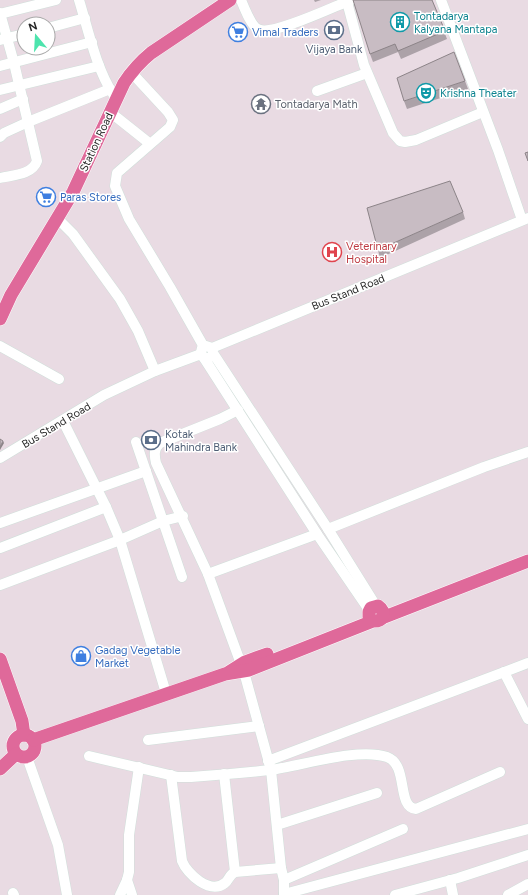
<svg xmlns="http://www.w3.org/2000/svg" width="528" height="895" font-family="Figtree,sans-serif">
  <style>
    .lines { fill: none; stroke-linecap: round; stroke-linejoin: round }
    .minor-casing { stroke: #d0dfda; stroke-width: 11 }
    .major-casing { stroke: #fff; stroke-width: 14 }
    .minor { stroke: #fff; stroke-width: 10 }
    .major { stroke: #df699a; stroke-width: 13 }
    .wall { fill: #aca2a8 }
    .shaded-wall { fill: #8c8488 }
    .building { fill: #c8bcc3; stroke: #8c8488 }
    .labels { text-anchor: middle; stroke-width: 3; stroke-linejoin: round; paint-order: stroke }
    .culture-label { font-size: 11px; fill: #0d838f; stroke: #fff; text-anchor: start }
    .shop-label { font-size: 11px; fill: #366cbe; stroke: #fff; text-anchor: start }
    .service-label { font-size: 11px; fill: #4e5e75; stroke: #fff }
    .worship-label { font-size: 11px; fill: #5b616d; stroke: #fff; text-anchor: start }
    .street-label { font-size: 11px; fill: #282828; stroke: #fff }
    .health-label { font-size: 11px; fill: #be3a42; stroke: #fff; text-anchor: start }
  </style>
  <rect width="100%" height="100%" fill="#e9dbe3"/>
  <g class="lines">
    <defs>
      <g id="minor">
        <path d="M79,0C88,29 96,68 113,94"/>
        <path d="M241,0C244,7 251,26 258,29C271,37 335,6 351,0"/>
        <polyline points="441,0 498,150 522,220"/>
        <polyline points="347,2 364,65 393,133 400,141 405,142 416,140 483,112"/>
        <path d="M0,13L14,63L37,161C32,175 13,175 0,178"/>
        <polyline points="0,14 56,0"/>
        <polyline points="48,28 85,18"/>
        <polyline points="0,40 24,34"/>
        <polyline points="0,66 92,42"/>
        <polyline points="131,72 168,112 173,120 170,127 117,173 115,186 129,219 170,287 204,347"/>
        <polyline points="0,90 99,66"/>
        <polyline points="317,91 367,73"/>
        <polyline points="0,109 23,99"/>
        <polyline points="110,112 149,143"/>
        <polyline points="0,137 4,133 28,122 110,89"/>
        <polyline points="57,218 73,234 120,299 138,331 155,371"/>
        <polyline points="0,346 59,379"/>
        <polyline points="212,348 528,218"/>
        <polyline points="213,353 212,356 207,359 203,357 201,352 202,348 206,346 212,348 213,353 328,529 376,606"/>
        <polyline points="204,358 317,534 369,610"/>
        <path d="M238,410L220,419L160,443C154,449 154,454 156,463L208,574L317,534"/>
        <polyline points="63,421 106,507 120,540 166,693"/>
        <polyline points="136,442 182,577"/>
        <polyline points="0,458 104,395 155,371 201,354"/>
        <polyline points="0,523 146,471"/>
        <polyline points="328,529 484,467 528,452"/>
        <polyline points="0,548 106,507"/>
        <polyline points="208,574 241,664"/>
        <polyline points="0,585 120,540 163,521 183,516"/>
        <polyline points="244,672 271,770 281,868 284,880 284,895"/>
        <polyline points="504,672 528,719"/>
        <polyline points="148,740 259,726"/>
        <path d="M89,756L178,777H191C217,775 243,773 270,770C301,766 358,747 387,757C409,765 396,807 416,809L500,772"/>
        <polyline points="27,757 58,845 67,895"/>
        <polyline points="268,761 528,663"/>
        <polyline points="224,774 235,872"/>
        <path d="M171,775L182,861C187,874 210,895 225,883C229,880 229,875 235,872L281,868"/>
        <polyline points="277,825 377,793"/>
        <polyline points="127,880 132,895"/>
        <polyline points="284,880 403,829"/>
        <polyline points="450,880 453,895"/>
        <polyline points="13,893 14,895"/>
        <polyline points="284,894 528,829"/>
        <polyline points="120,895 127,880 129,872 129,835 139,767"/>
        <polyline points="395,895 458,878 528,855"/>
        <polyline points="508,895 528,884"/>
      </g>
      <g id="major">
        <path d="M0,319L11,295L73,192L124,83C132,71 140,62 151,53L230,0"/>
        <polyline points="382,618 528,561"/>
        <polyline points="0,659 22,721 24,735"/>
        <polyline points="229,672 245,662 267,654"/>
        <circle cx="24" cy="746" r="11"/>
        <path d="M33,740L225,674L249,670L373,621C384,622 387,612 378,606L371,608L369,612V617L373,621"/>
        <polyline points="0,769 16,754"/>
      </g>
    </defs>
    <!-- minor casing -->
    <use href="#minor" class="minor-casing"/>
    <!-- major casing -->
    <use href="#major" class="major-casing"/>
    <!-- minor -->
    <use href="#minor" class="minor"/>
    <!-- major -->
    <use href="#major" class="major"/>
  </g>
  <!-- wall -->
  <g class="wall">
    <polygon points="314,0 321,0 315,2"/>
    <polygon points="432,0 447,39 401,59 398,52 373,62 370,54"/>
    <polygon points="465,81 468,89 407,109 404,101"/>
    <polygon points="463,212 465,219 380,258 378,250"/>
  </g>
  <!-- shaded-wall -->
  <polygon class="shaded-wall" points="3,441 4,443 0,450 0,447"/>
  <!-- building -->
  <g class="building">
    <polygon points="353,0 432,0 445,31 398,51 395,44 370,54"/>
    <polygon points="454,52 465,81 404,101 397,78"/>
    <polygon points="528,152 528,161 525,153"/>
    <polygon points="450,181 463,212 378,250 367,208"/>
    <polygon points="0,439 3,441 0,447"/>
  </g>
  <!-- icons -->
  <defs>
    <symbol id="building-ring" viewBox="-11 -11 22 22"><circle r="9.5" fill="#fff" stroke="#0f9aa8" stroke-width="1.5"/><path d="M-4-6H4V6H1V3H-1V6H-4ZM-2.5-4.3h1.7v1.8h-1.7ZM.8-4.3h1.7v1.8H.8ZM-2.5-1h1.7V.8h-1.7ZM.8-1h1.7V.8H.8Z" fill="#0f9aa8"/></symbol>
    <symbol id="bank-ring" viewBox="-11 -11 22 22"><circle r="9.5" fill="#fff" stroke="#5c6f8a" stroke-width="1.5"/><path d="M-6-4H6V4H-6ZM0-2.3a2.3 2.3 0 1 0 0 4.6a2.3 2.3 0 1 0 0-4.6Z" fill="#5c6f8a"/></symbol>
    <symbol id="supermarket-ring" viewBox="-11 -11 22 22"><circle r="9.5" fill="#fff" stroke="#3f7fe0" stroke-width="1.5"/><path d="M-6-5.5h2.5l.6 2H6L4.5 2H-2.5L-4.4-4H-6ZM-1.5 3.2a1.3 1.3 0 1 0 .1 0ZM3 3.2a1.3 1.3 0 1 0 .1 0Z" fill="#3f7fe0"/></symbol>
    <symbol id="theatre-ring" viewBox="-11 -11 22 22"><circle r="9.5" fill="#fff" stroke="#0f9aa8" stroke-width="1.5"/><path d="M-5-5.5Q0-4 5-5.5V0Q5 5 0 6Q-5 5-5 0ZM-3.3-2.5H-1v1.5H-3.3ZM1-2.5H3.3v1.5H1ZM-2.8 1Q0 5.5 2.8 1Z" fill="#0f9aa8"/></symbol>
    <symbol id="temple-ring" viewBox="-11 -11 22 22"><circle r="9.5" fill="#fff" stroke="#6b7280" stroke-width="1.5"/><path d="M0-6L5-2H3V0L6.5 2.5H4V6H1.5V3h-3V6H-4V2.5H-6.5L-3 0V-2H-5Z" fill="#6b7280"/></symbol>
    <symbol id="hospital-ring" viewBox="-11 -11 22 22"><circle r="9.5" fill="#fff" stroke="#e0444e" stroke-width="1.5"/><path d="M-5-5h3v3.5h4V-5h3V5h-3V1.5h-4V5h-3Z" fill="#e0444e"/></symbol>
    <symbol id="shop-ring" viewBox="-11 -11 22 22"><circle r="9.5" fill="#fff" stroke="#3f7fe0" stroke-width="1.5"/><path d="M-5-2.5h2.3a2.7 3.5 0 0 1 5.4 0H5L5.5 6h-11ZM-1.5-2.5h3a1.5 2.3 0 0 0-3 0Z" fill="#3f7fe0"/></symbol>
  </defs>
  <g fill-rule="evenodd">
    <use href="#building-ring" x="389" y="11" width="22" height="22"/>
    <use href="#bank-ring" x="323" y="19" width="22" height="22"/>
    <use href="#supermarket-ring" x="227" y="21" width="22" height="22"/>
    <use href="#theatre-ring" x="415" y="82" width="22" height="22"/>
    <use href="#temple-ring" x="250" y="93" width="22" height="22"/>
    <use href="#supermarket-ring" x="35" y="186" width="22" height="22"/>
    <use href="#hospital-ring" x="321" y="241" width="22" height="22"/>
    <use href="#bank-ring" x="140" y="429" width="22" height="22"/>
    <use href="#shop-ring" x="70" y="645" width="22" height="22"/>
  </g>
  <g class="labels">
    <!-- culture labels -->
    <g class="culture-label">
      <text x="414" y="20">Tontadarya<tspan x="414" dy="13">Kalyana Mantapa</tspan></text>
      <text x="440" y="97">Krishna Theater</text>
    </g>
    <!-- shop labels -->
    <g class="shop-label">
      <text x="252" y="36">Vimal Traders</text>
      <text x="60" y="201">Paras Stores</text>
      <text x="95" y="654">Gadag Vegetable<tspan x="95" dy="13">Market</tspan></text>
    </g>
    <!-- service labels -->
    <g class="service-label">
      <text x="334" y="53">Vijaya Bank</text>
      <text x="165" y="438" text-anchor="start">Kotak<tspan x="165" dy="13">Mahindra Bank</tspan></text>
    </g>
    <!-- worship labels -->
    <g class="worship-label">
      <text x="275" y="108">Tontadarya Math</text>
    </g>
    <!-- street labels -->
    <g class="street-label">
      <text transform="translate(96 142) rotate(-65)" y="4">Station Road</text>
      <text transform="translate(348 292) rotate(-22)" y="4">Bus Stand Road</text>
      <text transform="translate(56 425) rotate(-31)" y="4">Bus Stand Road</text>
    </g>
    <!-- health labels -->
    <g class="health-label">
      <text x="346" y="250">Veterinary<tspan x="346" dy="13">Hospital</tspan></text>
    </g>
  </g>
  <!-- north arrow -->
  <g transform="translate(36 36) rotate(342)"><circle r="19" fill="#ffffff" stroke="#a9a9a9"/>
  <path d="M0-3L7 15L0 10L-7 15Z" fill="#4de4ad"/>
  <text y="-6" font-size="11" font-weight="bold" text-anchor="middle" fill="#282828">N</text>
  </g>
</svg>
